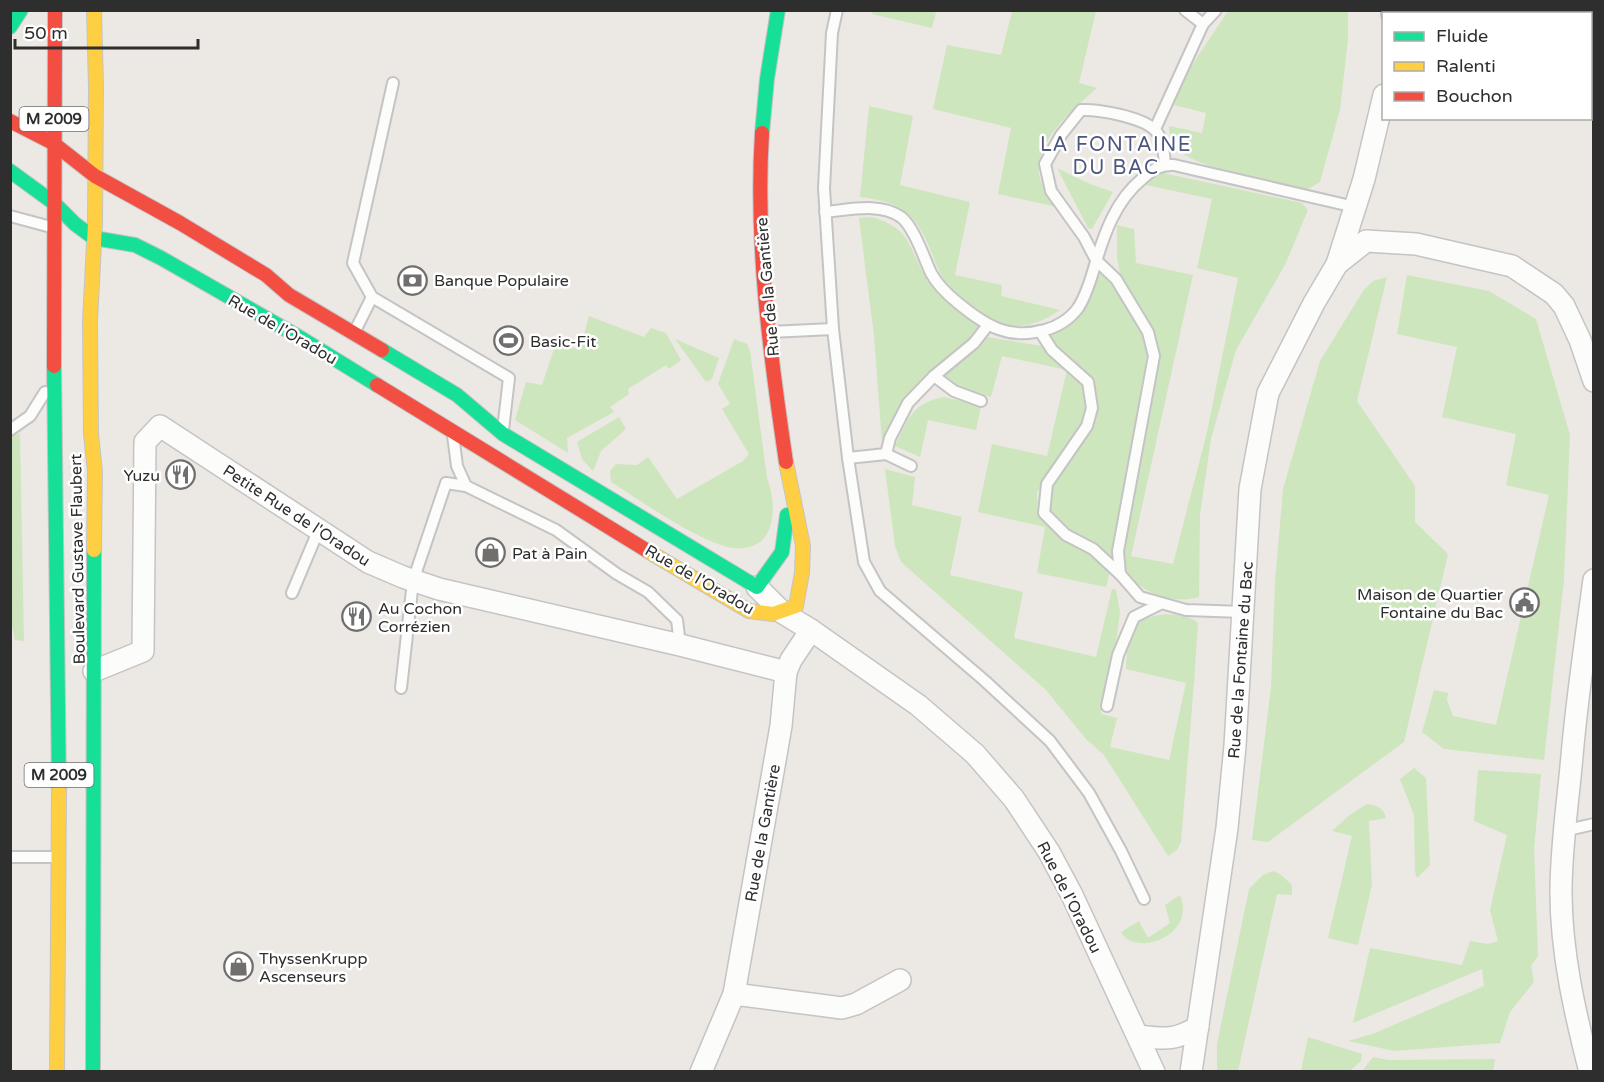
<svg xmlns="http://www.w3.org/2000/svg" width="1604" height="1082" font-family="'Varela Round',sans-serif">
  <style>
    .green { fill: #cee6be }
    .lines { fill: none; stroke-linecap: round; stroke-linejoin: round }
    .lane-casing { stroke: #c5c4c5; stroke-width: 14 }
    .street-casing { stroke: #c5c4c5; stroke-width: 24 }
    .fast-casing { stroke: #c5c4c5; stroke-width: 16 }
    .slow-casing { stroke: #c5c4c5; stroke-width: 16 }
    .jam-casing { stroke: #c5c4c5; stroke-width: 16 }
    .lane { stroke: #fcfcfb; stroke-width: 10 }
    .street { stroke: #fcfcfb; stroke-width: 21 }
    .fast { stroke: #16e098; stroke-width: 14 }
    .slow { stroke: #ffcf43; stroke-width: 14 }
    .jam { stroke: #f24e42; stroke-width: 14 }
    .labels { text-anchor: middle; stroke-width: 5; stroke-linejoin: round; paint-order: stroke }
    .shield { fill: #fff; stroke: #6d6d6d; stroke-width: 1.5 }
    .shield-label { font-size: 15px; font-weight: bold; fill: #2e2e2e }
    .poi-label { font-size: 16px; fill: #2e2e2e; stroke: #fff; text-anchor: start }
    .street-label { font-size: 16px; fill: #2e2e2e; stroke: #fff }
    .quarter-label { font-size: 20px; letter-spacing: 1.5px; fill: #4d5680; stroke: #fff }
  </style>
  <rect width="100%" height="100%" fill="#ece8e4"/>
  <!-- green -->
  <g class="green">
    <polygon points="873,11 926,10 936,13 932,28 872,14"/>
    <path d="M1012,11H1096L1079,83L1097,88C1074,108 1035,141 1039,174C1041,187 1050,197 1057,207L998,194L1011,128L933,109L947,45L1001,55Z"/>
    <path d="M1228,11H1348V39L1340,110L1320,182L1308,189C1278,182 1196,170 1176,148C1171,142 1169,133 1169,126L1202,133L1206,113L1174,105L1184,77Z"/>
    <path d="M869,106L913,116L900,185L970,202L955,275L1002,285L1001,296L1060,310C1028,332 999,332 969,307C959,299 951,292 944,281C933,261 927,232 910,216C897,203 878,199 860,197Z"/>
    <polygon points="1057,168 1090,184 1113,192 1092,229 1088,228"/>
    <path d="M1163,173L1302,203L1308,210L1285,265L1236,350L1211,439L1200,515L1199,597C1176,605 1136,593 1126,569C1124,563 1123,556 1122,550L1160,356L1152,326L1120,275L1117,257V225L1134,229L1136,263L1193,275L1131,556L1173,564L1207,432L1238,278L1197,268L1212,199L1146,185L1157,174Z"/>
    <path d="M872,217C915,230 907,250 928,280C943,300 960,312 979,327C966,347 945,357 928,373C908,394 894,416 882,442L874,336L859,218Z"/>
    <path d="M1099,272L1113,285L1141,332L1147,356L1113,547L1115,563L1097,544L1069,531L1050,512L1052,486L1092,429L1097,409L1094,380L1056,348L1046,335C1079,326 1087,301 1099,272Z"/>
    <polygon points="1407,275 1489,291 1536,319 1570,435 1564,580 1544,760 1444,749 1422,732 1434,690 1448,693 1447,700 1453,716 1496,725 1549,495 1506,485 1516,434 1442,417 1457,347 1397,334"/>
    <polygon points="1387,277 1357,401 1415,486 1415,522 1448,554 1404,742 1268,842 1252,840 1271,687 1275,582 1283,489 1320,361 1363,291 1373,281"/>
    <polygon points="589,316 644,337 651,328 666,333 681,360 669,369 666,365 628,389 629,394 610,407 614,412 567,438 568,453 515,420 526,382 542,385 556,343 580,350"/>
    <polygon points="987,337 1042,346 1048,354 1084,383 1088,409 1081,426 1037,493 1038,512 1065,540 1091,554 1110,570 1106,587 1037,573 1045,527 978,512 992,444 1047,456 1067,370 1002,356 991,397 954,387 940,376 978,348"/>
    <polygon points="675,339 719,358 712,379 706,382"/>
    <path d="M734,339L747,344L750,351L767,478C773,494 776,516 768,532C761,547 743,551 728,547C693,538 643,502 611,482L610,471L616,464L637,465L648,457L677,499L743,461L749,454L722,409L730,404L718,384Z"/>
    <path d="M944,397L981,406L976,430L928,420L920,457L895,446C908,419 912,403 944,397Z"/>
    <polygon points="619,417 626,429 601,451 593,471 582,459 577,442"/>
    <polygon points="20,433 24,641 15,640 10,616 11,437"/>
    <path d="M885,469L915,477L912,505L962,517L950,575L1023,592L1014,638L1096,657L1112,589L1116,590L1120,612L1117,636L1101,714L1117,718L1110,747L1169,760L1186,683L1126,669C1127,658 1126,642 1130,631C1138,613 1184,608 1198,623L1194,683L1181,842L1177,850L1168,856L1104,755L1086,739L1045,689L901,562L895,546Z"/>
    <polygon points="1414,768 1426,778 1430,865 1417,878 1415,872 1414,815 1400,779"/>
    <polygon points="1478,770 1541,774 1534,849 1538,956 1531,966 1534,982 1510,1012 1500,1043 1394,1051 1348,1041 1375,1033 1484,986 1482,969 1353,1023 1370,948 1462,965 1470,941 1488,944 1498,941 1490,910 1507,835 1474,821"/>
    <path d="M1367,804C1378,806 1383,807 1386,818L1369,821L1372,885L1358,945L1328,938L1352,836L1332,831L1351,814Z"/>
    <polygon points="1273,871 1280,874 1292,885 1292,895 1277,894 1238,1071 1217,1071 1217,1044 1249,889 1263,875"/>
    <path d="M1180,895C1197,936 1135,958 1121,932L1139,921L1148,938L1170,923L1165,905Z"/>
    <polygon points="1308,1037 1362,1054 1361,1061 1350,1071 1301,1071"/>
    <polygon points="1373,1057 1388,1060 1495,1059 1493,1071 1362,1071"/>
  </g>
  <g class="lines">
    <defs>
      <g id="lane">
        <polyline points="837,10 832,33 824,188 833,329 848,458 864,562 880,591 985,681 1050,741 1089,793 1121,851 1144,899"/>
        <polyline points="1185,10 1203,24"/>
        <polyline points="393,83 353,263 372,297 509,378 503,430"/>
        <polyline points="1155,129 1203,24 1216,10"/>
        <path d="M1165,164C1164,153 1163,137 1154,129C1140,117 1099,109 1081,110L1061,135L1045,164L1051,191L1084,237L1096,260L1116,279L1148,332L1154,356L1118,551L1120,574L1140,597L1186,610L1243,612"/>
        <path d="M825,212C849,210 880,202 901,217C914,227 924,258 931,273C937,284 948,295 958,303C986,326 1008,340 1045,330C1057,327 1070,319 1078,308C1086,296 1091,279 1095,265C1104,234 1116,200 1142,179C1152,170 1160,164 1174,165L1355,207"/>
        <polyline points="10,216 51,227"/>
        <polyline points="355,331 372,297"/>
        <polyline points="1040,331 1052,350 1088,382 1092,408 1087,426 1047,484 1044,513 1066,535 1093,549 1120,574"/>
        <polyline points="770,332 833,329"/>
        <polyline points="934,376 954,391 981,401"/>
        <polyline points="10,430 30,416 45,392"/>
        <polyline points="453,435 457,466 466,486 556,530 617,574 648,592 677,620 680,645"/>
        <polyline points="886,454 890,438 908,403 934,376 974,343 988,325"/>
        <polyline points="848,458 886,454 911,466"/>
        <polyline points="292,593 319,529"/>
        <polyline points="401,688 413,581 446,483 466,486"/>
        <polyline points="1107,706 1118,655 1134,617 1160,604"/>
        <polyline points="1563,831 1594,824"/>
        <polyline points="10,857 57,857"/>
      </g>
      <g id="street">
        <polyline points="1392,14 1392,10"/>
        <polyline points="1337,264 1364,179 1384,95"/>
        <polyline points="757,587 783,613 811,630 918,705 975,754 1014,799 1049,852 1072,895 1154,1072"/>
        <polyline points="94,671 143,651 145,442 160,426 368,562 403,577 439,589 680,645 786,672"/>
        <polyline points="734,994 842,1008 856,1004 900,980"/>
        <path d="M1138,1036C1165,1039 1174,1041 1198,1027"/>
        <polyline points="701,1072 734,994 781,726 786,672 791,660 811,630"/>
        <polyline points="1191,1072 1227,828 1235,746 1250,489 1268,393 1314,303 1337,264 1366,241 1416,244 1512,266 1554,294 1564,306 1580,340 1594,381"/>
        <path d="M1590,1072C1575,1013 1561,953 1561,892C1561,846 1568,802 1572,756C1577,697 1586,638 1594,580"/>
      </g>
      <g id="fast">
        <polyline points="10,27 21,10"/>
        <polyline points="762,133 767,79 778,10"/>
        <polyline points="10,171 54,203 75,224 94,238 135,245 161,258 299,337 377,385"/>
        <polyline points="382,350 457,395 503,434 757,587 782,552 787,515"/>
        <polyline points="54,366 59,790"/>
        <polyline points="93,1072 94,550"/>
      </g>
      <g id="slow">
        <polyline points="94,10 96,87 95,224 90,322 91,434 95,472 94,550"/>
        <polyline points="646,550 749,611 773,614 796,606 802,573 803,546 786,462"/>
        <polyline points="57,1072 59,790"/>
      </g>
      <g id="jam">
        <polyline points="10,121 53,143 95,176 180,223 266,275 289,295 382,350"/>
        <path d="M762,133C755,243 770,354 786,462"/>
        <polyline points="54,366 55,10"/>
        <polyline points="377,385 646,550"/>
      </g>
    </defs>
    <!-- lane casing -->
    <use href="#lane" class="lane-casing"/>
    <!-- street casing -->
    <use href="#street" class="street-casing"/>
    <!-- fast casing -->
    <use href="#fast" class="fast-casing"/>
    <!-- slow casing -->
    <use href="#slow" class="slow-casing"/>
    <!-- jam casing -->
    <use href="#jam" class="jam-casing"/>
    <!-- lane -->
    <use href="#lane" class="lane"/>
    <!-- street -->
    <use href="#street" class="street"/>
    <!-- fast -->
    <use href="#fast" class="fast"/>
    <!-- slow -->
    <use href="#slow" class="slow"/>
    <!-- jam -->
    <use href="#jam" class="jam"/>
  </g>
  <!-- icons -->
  <defs>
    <symbol id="bank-ring" viewBox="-11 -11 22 22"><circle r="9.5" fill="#fff" stroke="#706f6e" stroke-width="1.5"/><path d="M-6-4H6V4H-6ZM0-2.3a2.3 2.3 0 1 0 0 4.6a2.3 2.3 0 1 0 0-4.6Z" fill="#706f6e"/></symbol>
    <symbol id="stadium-ring" viewBox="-11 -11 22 22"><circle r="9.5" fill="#fff" stroke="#706f6e" stroke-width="1.5"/><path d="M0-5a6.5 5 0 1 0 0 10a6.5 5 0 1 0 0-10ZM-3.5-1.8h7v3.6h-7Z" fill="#706f6e"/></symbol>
    <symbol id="restaurant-ring" viewBox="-11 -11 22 22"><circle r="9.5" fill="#fff" stroke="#706f6e" stroke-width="1.5"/><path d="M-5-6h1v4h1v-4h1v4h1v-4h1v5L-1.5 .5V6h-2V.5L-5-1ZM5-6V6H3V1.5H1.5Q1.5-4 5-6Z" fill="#706f6e"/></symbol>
    <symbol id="shop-ring" viewBox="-11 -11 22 22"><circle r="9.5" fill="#fff" stroke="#706f6e" stroke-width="1.5"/><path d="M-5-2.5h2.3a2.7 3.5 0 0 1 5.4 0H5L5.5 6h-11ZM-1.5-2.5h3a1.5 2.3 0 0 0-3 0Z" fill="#706f6e"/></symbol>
    <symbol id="civic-ring" viewBox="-11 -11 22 22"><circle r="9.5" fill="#fff" stroke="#706f6e" stroke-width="1.5"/><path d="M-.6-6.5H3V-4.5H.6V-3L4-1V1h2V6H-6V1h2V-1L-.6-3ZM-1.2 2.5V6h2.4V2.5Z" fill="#706f6e"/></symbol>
  </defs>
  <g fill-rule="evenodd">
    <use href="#bank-ring" x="396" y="264" width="33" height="33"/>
    <use href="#stadium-ring" x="492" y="324" width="33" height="33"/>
    <use href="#restaurant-ring" x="164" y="458" width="33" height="33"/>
    <use href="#shop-ring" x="474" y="536" width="33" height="33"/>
    <use href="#civic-ring" x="1508" y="586" width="33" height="33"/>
    <use href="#restaurant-ring" x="340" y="600" width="33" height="33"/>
    <use href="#shop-ring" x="222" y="950" width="33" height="33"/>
  </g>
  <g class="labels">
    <!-- shield labels -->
    <g class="shield">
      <rect x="19.5" y="107" width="69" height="24" rx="4.5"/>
      <rect x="24.5" y="763" width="69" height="24" rx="4.5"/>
    </g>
    <g class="shield-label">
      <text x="54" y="124">M 2009</text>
      <text x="59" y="780">M 2009</text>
    </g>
    <!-- poi labels -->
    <g class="poi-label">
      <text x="434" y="286">Banque Populaire</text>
      <text x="530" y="347">Basic-Fit</text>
      <text x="160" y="481" text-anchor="end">Yuzu</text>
      <text x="512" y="559">Pat à Pain</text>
      <text x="1503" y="600" text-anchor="end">Maison de Quartier<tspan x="1503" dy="18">Fontaine du Bac</tspan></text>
      <text x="378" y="614">Au Cochon<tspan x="378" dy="18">Corrézien</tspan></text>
      <text x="259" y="964">ThyssenKrupp<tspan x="259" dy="18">Ascenseurs</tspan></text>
    </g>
    <!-- street labels -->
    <g class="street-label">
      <text transform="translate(767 287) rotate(-95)" y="6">Rue de la Gantière</text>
      <text transform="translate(283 329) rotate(30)" y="6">Rue de l'Oradou</text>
      <text transform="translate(297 515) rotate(33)" y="6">Petite Rue de l'Oradou</text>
      <text transform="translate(77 559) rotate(-91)" y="6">Boulevard Gustave Flaubert</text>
      <text transform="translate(700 579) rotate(30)" y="6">Rue de l'Oradou</text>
      <text transform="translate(1240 660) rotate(-86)" y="6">Rue de la Fontaine du Bac</text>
      <text transform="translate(762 833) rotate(-80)" y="6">Rue de la Gantière</text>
      <text transform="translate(1070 897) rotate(63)" y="6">Rue de l'Oradou</text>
    </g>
    <!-- quarter labels -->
    <g class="quarter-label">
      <text x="1116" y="151">LA FONTAINE<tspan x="1116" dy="23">DU BAC</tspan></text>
    </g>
  </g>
  <!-- border -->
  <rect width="1604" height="1082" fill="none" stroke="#2e2e2e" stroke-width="24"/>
  <!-- legend -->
  <rect x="1382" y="12" width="210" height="108" fill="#ffffff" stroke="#ababab" stroke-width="1.5"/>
  <rect x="1394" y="32" width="30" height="9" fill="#16e098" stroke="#ababab" stroke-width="1.5"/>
  <text x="1436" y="42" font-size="18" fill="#2e2e2e">Fluide</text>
  <rect x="1394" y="62" width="30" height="9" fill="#ffcf43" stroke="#ababab" stroke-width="1.5"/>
  <text x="1436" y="72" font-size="18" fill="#2e2e2e">Ralenti</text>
  <rect x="1394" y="92" width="30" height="9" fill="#f24e42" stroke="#ababab" stroke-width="1.5"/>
  <text x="1436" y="102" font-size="18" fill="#2e2e2e">Bouchon</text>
  <!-- scale -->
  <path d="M15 39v9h183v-9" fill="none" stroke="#2e2e2e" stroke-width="3"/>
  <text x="24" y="39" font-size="18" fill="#2e2e2e" stroke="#ffffff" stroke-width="4.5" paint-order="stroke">50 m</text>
</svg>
